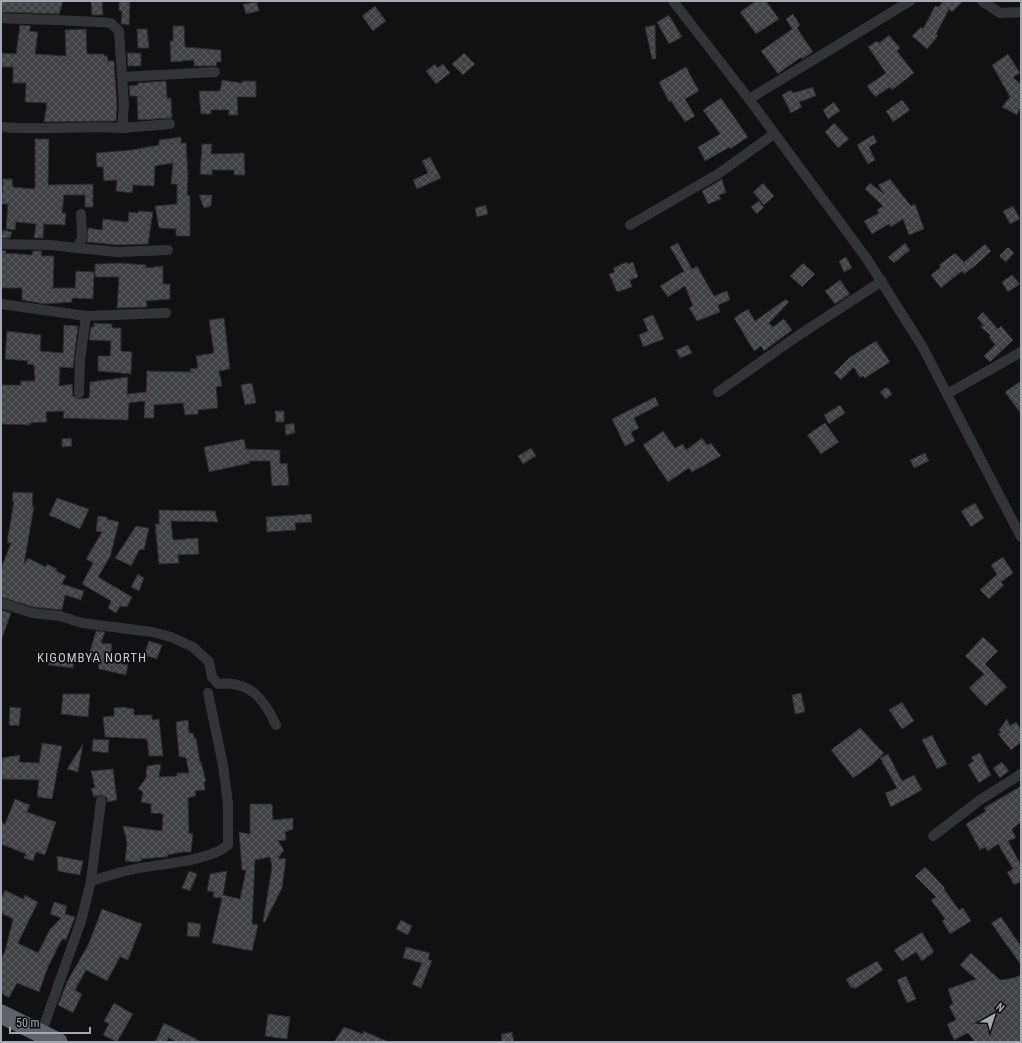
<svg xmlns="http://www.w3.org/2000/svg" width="1022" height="1043" font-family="'Roboto Condensed',sans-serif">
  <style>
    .building { fill: url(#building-cross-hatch); stroke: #2c2c2f }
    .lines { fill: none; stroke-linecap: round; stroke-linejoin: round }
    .street { stroke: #333437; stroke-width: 10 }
    .highway { stroke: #5f6268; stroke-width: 19 }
    .labels { text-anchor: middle; stroke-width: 3.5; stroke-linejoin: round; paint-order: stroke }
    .quarter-label { font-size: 13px; letter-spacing: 1px; fill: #c5c8ce; stroke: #0c0d0e }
  </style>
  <defs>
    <pattern id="building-cross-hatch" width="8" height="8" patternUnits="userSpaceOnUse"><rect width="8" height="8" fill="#414246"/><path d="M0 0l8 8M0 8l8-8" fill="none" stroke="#595a5e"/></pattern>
  </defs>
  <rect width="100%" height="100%" fill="#111113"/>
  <!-- building -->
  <g class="building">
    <polygon points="1,1 63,1 59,14 1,12"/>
    <polygon points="91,1 102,1 103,15 92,15"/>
    <polygon points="122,1 130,1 129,25 121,24 122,11 119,11 119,2"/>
    <polygon points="756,1 766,1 779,19 756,34 740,12"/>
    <polygon points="940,1 963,1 952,12 949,9 936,34 938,36 927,49 912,36 921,27 923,29 935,6 938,7 942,3"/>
    <polygon points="257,2 259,11 246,14 243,4"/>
    <polygon points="375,6 386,21 373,31 362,16"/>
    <polygon points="793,14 800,25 797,28 813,52 802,59 801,57 778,74 761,51 792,29 786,19"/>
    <polygon points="669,15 682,37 669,44 657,22"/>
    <polygon points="20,25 31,26 29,31 38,32 35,54 66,56 65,30 86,29 87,54 104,54 104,56 107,56 108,61 114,61 117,105 116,121 44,122 47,103 25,102 26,83 13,83 13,67 1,67 1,53 16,54"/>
    <polygon points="655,25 656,59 652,59 645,27"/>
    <polygon points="173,26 184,26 185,47 221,50 221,62 217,62 216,66 194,66 194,60 171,62 170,41 173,41"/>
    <polygon points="137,29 147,29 149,48 138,48"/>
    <polygon points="889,35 900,48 897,51 914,73 892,90 890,87 875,97 867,86 886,73 868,47 877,41 879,43"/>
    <polygon points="127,53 141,53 141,66 128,66"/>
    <polygon points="464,53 475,64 463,75 452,64"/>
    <polygon points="1008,54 1020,73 1013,77 1021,85 1021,106 1017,115 1002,107 1010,97 992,65"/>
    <polygon points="435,64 437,68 443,64 450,73 436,84 426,71"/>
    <polygon points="686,67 699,91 685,99 695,116 685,122 671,101 669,102 659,82"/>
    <polygon points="222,80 242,83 242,81 256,81 256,97 237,97 238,115 229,115 229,110 211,110 211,114 201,114 199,91 220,91"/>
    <polygon points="166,81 167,98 171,98 172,118 138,120 137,96 130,96 129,86 138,85 138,83"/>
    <polygon points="813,87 816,96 799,102 802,107 791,113 782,95 791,90 793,93"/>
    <polygon points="721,98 748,137 730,149 730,147 705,161 698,147 720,134 703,110"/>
    <polygon points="902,100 910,110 893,122 886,111"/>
    <polygon points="834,102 840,111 828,119 823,110"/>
    <polygon points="834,123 849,139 838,148 825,132"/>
    <polygon points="873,135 877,142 869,147 875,160 868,164 857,145"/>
    <polygon points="181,137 181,143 186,143 188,175 187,195 190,196 190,236 176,236 176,229 159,228 155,206 177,204 177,184 171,184 173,163 155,166 154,186 133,185 132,193 116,191 117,180 104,181 103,167 97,167 96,153 132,150 159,145 159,140"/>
    <polygon points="35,139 49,139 48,185 93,184 93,207 85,207 85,195 64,195 62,213 66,213 65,225 44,224 43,238 34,238 36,224 16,222 15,230 6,229 8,204 1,204 3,179 12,179 13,187 35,189"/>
    <polygon points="202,144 212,144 211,154 244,153 245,175 234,175 234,170 212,170 212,175 200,174"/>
    <polygon points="430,157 441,178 417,189 413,180 428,173 422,161"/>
    <polygon points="722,179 726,193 719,195 721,199 708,204 702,191"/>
    <polygon points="890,179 911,206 915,204 924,229 909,235 903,219 891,227 889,224 872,234 864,221 879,213 877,210 883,206 865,189 870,183 884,194 878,185"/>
    <polygon points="763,183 774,196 764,205 753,192"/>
    <polygon points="199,195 212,195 211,206 204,208"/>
    <polygon points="759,201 764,207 757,214 751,207"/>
    <polygon points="486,205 488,214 477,217 475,208"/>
    <polygon points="1013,206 1020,219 1010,224 1003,211"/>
    <polygon points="139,211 153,212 148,244 118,245 87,242 88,228 102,230 103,219 128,222 129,212 138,213"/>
    <polygon points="3,230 12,232 10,238 1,238"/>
    <polygon points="678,243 692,269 697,266 714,296 727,291 730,300 718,305 720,312 697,321 689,308 693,306 685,286 668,297 660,286 684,271 670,247"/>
    <polygon points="905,243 910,250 894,263 888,257"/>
    <polygon points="985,244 991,251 975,266 964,274 962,271 941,288 931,275 941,267 939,265 955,253 964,262"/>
    <polygon points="1008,247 1014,253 1006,262 999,256"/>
    <polygon points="1,250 6,251 5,253 32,255 33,251 42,251 41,256 54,256 53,288 75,288 76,271 94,272 93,299 72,298 72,302 44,304 22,300 22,288 1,288"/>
    <polygon points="846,257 852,268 844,272 839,261"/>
    <polygon points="627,262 628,264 633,262 638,277 630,280 632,287 617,292 609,274 615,272 613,268"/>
    <polygon points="120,263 146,265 146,268 163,266 163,284 170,284 170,299 146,301 147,307 117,308 119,277 95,277 95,264"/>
    <polygon points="803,263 815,274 802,287 790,276"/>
    <polygon points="1012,275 1020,284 1008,292 1002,282"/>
    <polygon points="840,280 850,294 835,304 825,291"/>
    <polygon points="786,299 789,302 769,323 773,327 784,319 792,330 764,351 761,346 754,351 734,318 748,309 755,321"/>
    <polygon points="983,312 998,329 1001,326 1013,340 990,362 984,356 995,345 989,337 991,336 980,326 984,326 977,318"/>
    <polygon points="653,315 664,339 643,347 639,335 648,331 643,319"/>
    <polygon points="224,318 230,369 219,371 222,386 216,387 218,408 198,410 198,414 185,415 183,403 154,405 154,418 144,418 145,401 129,403 128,420 63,418 64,411 46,412 47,422 30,423 30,425 1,424 1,385 21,385 21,381 35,381 34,365 27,364 28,361 5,359 7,331 41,335 40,351 63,353 64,325 78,326 73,368 60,367 59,386 72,384 73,396 79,399 89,398 90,382 128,377 127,394 146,392 147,371 191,372 190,369 198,368 196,356 214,353 209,320"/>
    <polygon points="94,323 112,324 112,328 121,328 121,351 132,352 131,374 98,371 98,356 110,356 111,341 89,340 91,327 94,327"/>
    <polygon points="876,341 890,362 865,378 863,376 860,378 854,367 841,380 834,373 850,357"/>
    <polygon points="688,345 692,353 680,358 676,350"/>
    <polygon points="1021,381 1021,414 1005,392"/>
    <polygon points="252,383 256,403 245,405 241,385"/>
    <polygon points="885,388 888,388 892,394 886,399 880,392"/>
    <polygon points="655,397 659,405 634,418 639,428 631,432 635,441 625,446 612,419"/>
    <polygon points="840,405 845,413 829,424 824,415"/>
    <polygon points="275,411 284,411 284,422 276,422"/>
    <polygon points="294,423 295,433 286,435 285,425"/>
    <polygon points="825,423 839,442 821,454 807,435"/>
    <polygon points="663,431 675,448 683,444 686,450 702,438 707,445 711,443 721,456 692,472 689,468 668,482 643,445"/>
    <polygon points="71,438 72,446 62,447 62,439"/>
    <polygon points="244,439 246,449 280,450 280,464 287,463 289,485 272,486 270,461 249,461 250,463 209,472 204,447"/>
    <polygon points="531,448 536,456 523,464 518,456"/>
    <polygon points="925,453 929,461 914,468 910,460"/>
    <polygon points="13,492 33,493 32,506 34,507 24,564 28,558 46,567 47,564 57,569 56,571 66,576 62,584 84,591 81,600 65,595 62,610 33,607 1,597 1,568 11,543 7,543 14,501 12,501"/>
    <polygon points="57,498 89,509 80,529 49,515"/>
    <polygon points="975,503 984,518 971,527 961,511"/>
    <polygon points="159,510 215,511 218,522 171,521 173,540 198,538 199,554 178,555 179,563 159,564 155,524 159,524"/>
    <polygon points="311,514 312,522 295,523 296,530 267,532 266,517"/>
    <polygon points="98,516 107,517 107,519 119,522 110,557 98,577 132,597 127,607 120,606 116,613 108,608 111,601 82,584 93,563 86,559 102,532 96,531"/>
    <polygon points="136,526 149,528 144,550 140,549 131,566 115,558"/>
    <polygon points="1003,557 1013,573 1001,582 1004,585 989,599 980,590 997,574 991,565"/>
    <polygon points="138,574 144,578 139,591 131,587"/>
    <polygon points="1,610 11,613 2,638 1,638"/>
    <polygon points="96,631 105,632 101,643 112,644 110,661 128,665 126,675 99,669 98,662 94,663 87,661"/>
    <polygon points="983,637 998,651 985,664 1007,687 986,706 969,688 984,674 965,656"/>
    <polygon points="149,641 162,645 157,659 144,655"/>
    <polygon points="53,655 74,657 73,668 48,665"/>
    <polygon points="801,693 805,712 795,714 792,695"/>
    <polygon points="63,694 90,694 88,717 61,714"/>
    <polygon points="902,702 914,721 902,729 889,710"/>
    <polygon points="10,707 21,708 19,726 9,725"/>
    <polygon points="123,707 134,709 134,715 152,715 152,720 159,719 163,756 149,756 147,739 105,737 103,717 114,716 114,708"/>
    <polygon points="1007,719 1010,726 1016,722 1021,729 1021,742 1011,750 998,734 1001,732 999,730"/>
    <polygon points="188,720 189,733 193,733 194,738 196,738 200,762 201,762 206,781 204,782 205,790 195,791 196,796 188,798 189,833 193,834 191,852 182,852 168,855 167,857 141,859 141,861 136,862 125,861 127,842 123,826 162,831 163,814 151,813 151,804 141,802 143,792 138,789 146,778 147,766 161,764 159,777 177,776 177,773 189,773 186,758 179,756 176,722"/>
    <polygon points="860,728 884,753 873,764 853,778 831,750"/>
    <polygon points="932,735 947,764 937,769 922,740"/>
    <polygon points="93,739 109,740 108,753 92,751"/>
    <polygon points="42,743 62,746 52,799 37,797 39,780 1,779 2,758 20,755 19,762 39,763"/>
    <polygon points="83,744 78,772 67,769"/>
    <polygon points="980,753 991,775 979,783 968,765 974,761 971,757"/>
    <polygon points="888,754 902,781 914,775 922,790 891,807 885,793 897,788 880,758"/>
    <polygon points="1002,762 1009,771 1000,778 993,768"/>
    <polygon points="113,769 117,800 107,802 107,798 102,795 94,797 91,789 95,787 91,771"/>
    <polygon points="1021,786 1021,822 1012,829 1016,838 1008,841 1021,865 1021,883 1020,882 1014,885 1007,872 1013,869 998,844 988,851 985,847 980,850 966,824 986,811 984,808"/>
    <polygon points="15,799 30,805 27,812 56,822 45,855 36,852 33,861 24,858 26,854 1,844 1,822 5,824"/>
    <polygon points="250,804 272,804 273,820 293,818 293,829 285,832 286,840 278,841 284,850 278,858 286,859 282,888 265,922 263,922 272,867 270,857 255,860 252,924 258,925 252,951 212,943 222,898 213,897 214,892 207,891 210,874 227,871 223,895 240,899 246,870 242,870 239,832 250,834"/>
    <polygon points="57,856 83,861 80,875 58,871"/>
    <polygon points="925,867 945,888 944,889 959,910 963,908 971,921 950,934 942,921 945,919 931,900 936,897 915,876"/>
    <polygon points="189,871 197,874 190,891 182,888"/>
    <polygon points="5,890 23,899 25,895 38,902 18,943 38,953 50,929 61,918 50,914 54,902 67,906 65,914 75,917 66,940 62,939 48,967 39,992 17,983 9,998 1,993 1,959 5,951 13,919 1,913 1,898"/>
    <polygon points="102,909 142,924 128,960 120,957 107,981 86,970 75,990 82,994 73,1013 58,1005 67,982 89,943"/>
    <polygon points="1001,917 1021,946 1021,965 991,923"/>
    <polygon points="401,920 412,926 408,935 396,929"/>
    <polygon points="188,922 201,924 199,937 187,936"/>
    <polygon points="922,932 934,952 922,961 916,952 902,961 894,950"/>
    <polygon points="406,947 430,953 428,959 432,961 421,988 412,984 422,963 403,958"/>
    <polygon points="971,953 1000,980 1013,978 1021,975 1021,1042 975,1042 968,1033 954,1040 947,1024 956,1020 949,1006 953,1004 948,989 976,979 960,965"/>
    <polygon points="877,961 883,970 855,989 854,987 851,988 846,979"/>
    <polygon points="906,976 916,999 907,1003 897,980"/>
    <polygon points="114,1003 133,1014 117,1042 103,1035 109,1024 104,1021"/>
    <polygon points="268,1014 290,1017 287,1039 265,1036"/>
    <polygon points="164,1023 202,1042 177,1042 169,1038 166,1042 155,1042"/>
    <polygon points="344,1027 363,1034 363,1031 389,1042 334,1042"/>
    <polygon points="512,1032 514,1042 502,1042 501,1034"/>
  </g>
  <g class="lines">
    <!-- street -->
    <g class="street">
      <polyline points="673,1 749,99 867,259 922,346 1021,537"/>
      <polyline points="982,1 1000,13 1021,12"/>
      <path d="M1,18C38,20 75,20 111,23L119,31L124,105L122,128C82,125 41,131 1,127"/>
      <polyline points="122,77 215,72"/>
      <polyline points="749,99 910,1"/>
      <polyline points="122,128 170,124"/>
      <polyline points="630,225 718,174 774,134"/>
      <polyline points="1,244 50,245 77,248 82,238 81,214"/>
      <polyline points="77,248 118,252 168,250"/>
      <polyline points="1,304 86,316 166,313"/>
      <polyline points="718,392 799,335 882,281"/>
      <polyline points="79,393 80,360 86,316"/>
      <polyline points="947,394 1021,352"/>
      <path d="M1,603L32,613L60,616L82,623L152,632L171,637L193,647L209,662L212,677L218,684C250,680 264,699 276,725"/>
      <polyline points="933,836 980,800 1021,774"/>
      <path d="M91,881C104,877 117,873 130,870C156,864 209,862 228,845V804L223,765L208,693"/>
      <polyline points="41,1034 81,921 91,881 101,801"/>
    </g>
    <!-- highway -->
    <polyline class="highway" points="1,1014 58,1042"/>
  </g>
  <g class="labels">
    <!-- quarter labels -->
    <g class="quarter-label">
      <text x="92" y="662">KIGOMBYA NORTH</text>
    </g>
  </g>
  <!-- border -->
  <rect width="1022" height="1043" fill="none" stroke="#a4a9b2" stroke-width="4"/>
  <!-- north arrow -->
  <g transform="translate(994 1015) rotate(39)" stroke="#0c0d0e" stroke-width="3" paint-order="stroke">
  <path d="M0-3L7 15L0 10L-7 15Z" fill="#a4a9b2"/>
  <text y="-6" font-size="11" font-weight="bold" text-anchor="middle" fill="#a4a9b2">N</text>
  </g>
  <!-- scale -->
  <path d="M10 1027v6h80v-6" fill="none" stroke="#a4a9b2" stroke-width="2"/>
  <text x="16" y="1027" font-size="12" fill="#a4a9b2" stroke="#0c0d0e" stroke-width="3" paint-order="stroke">50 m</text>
</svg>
